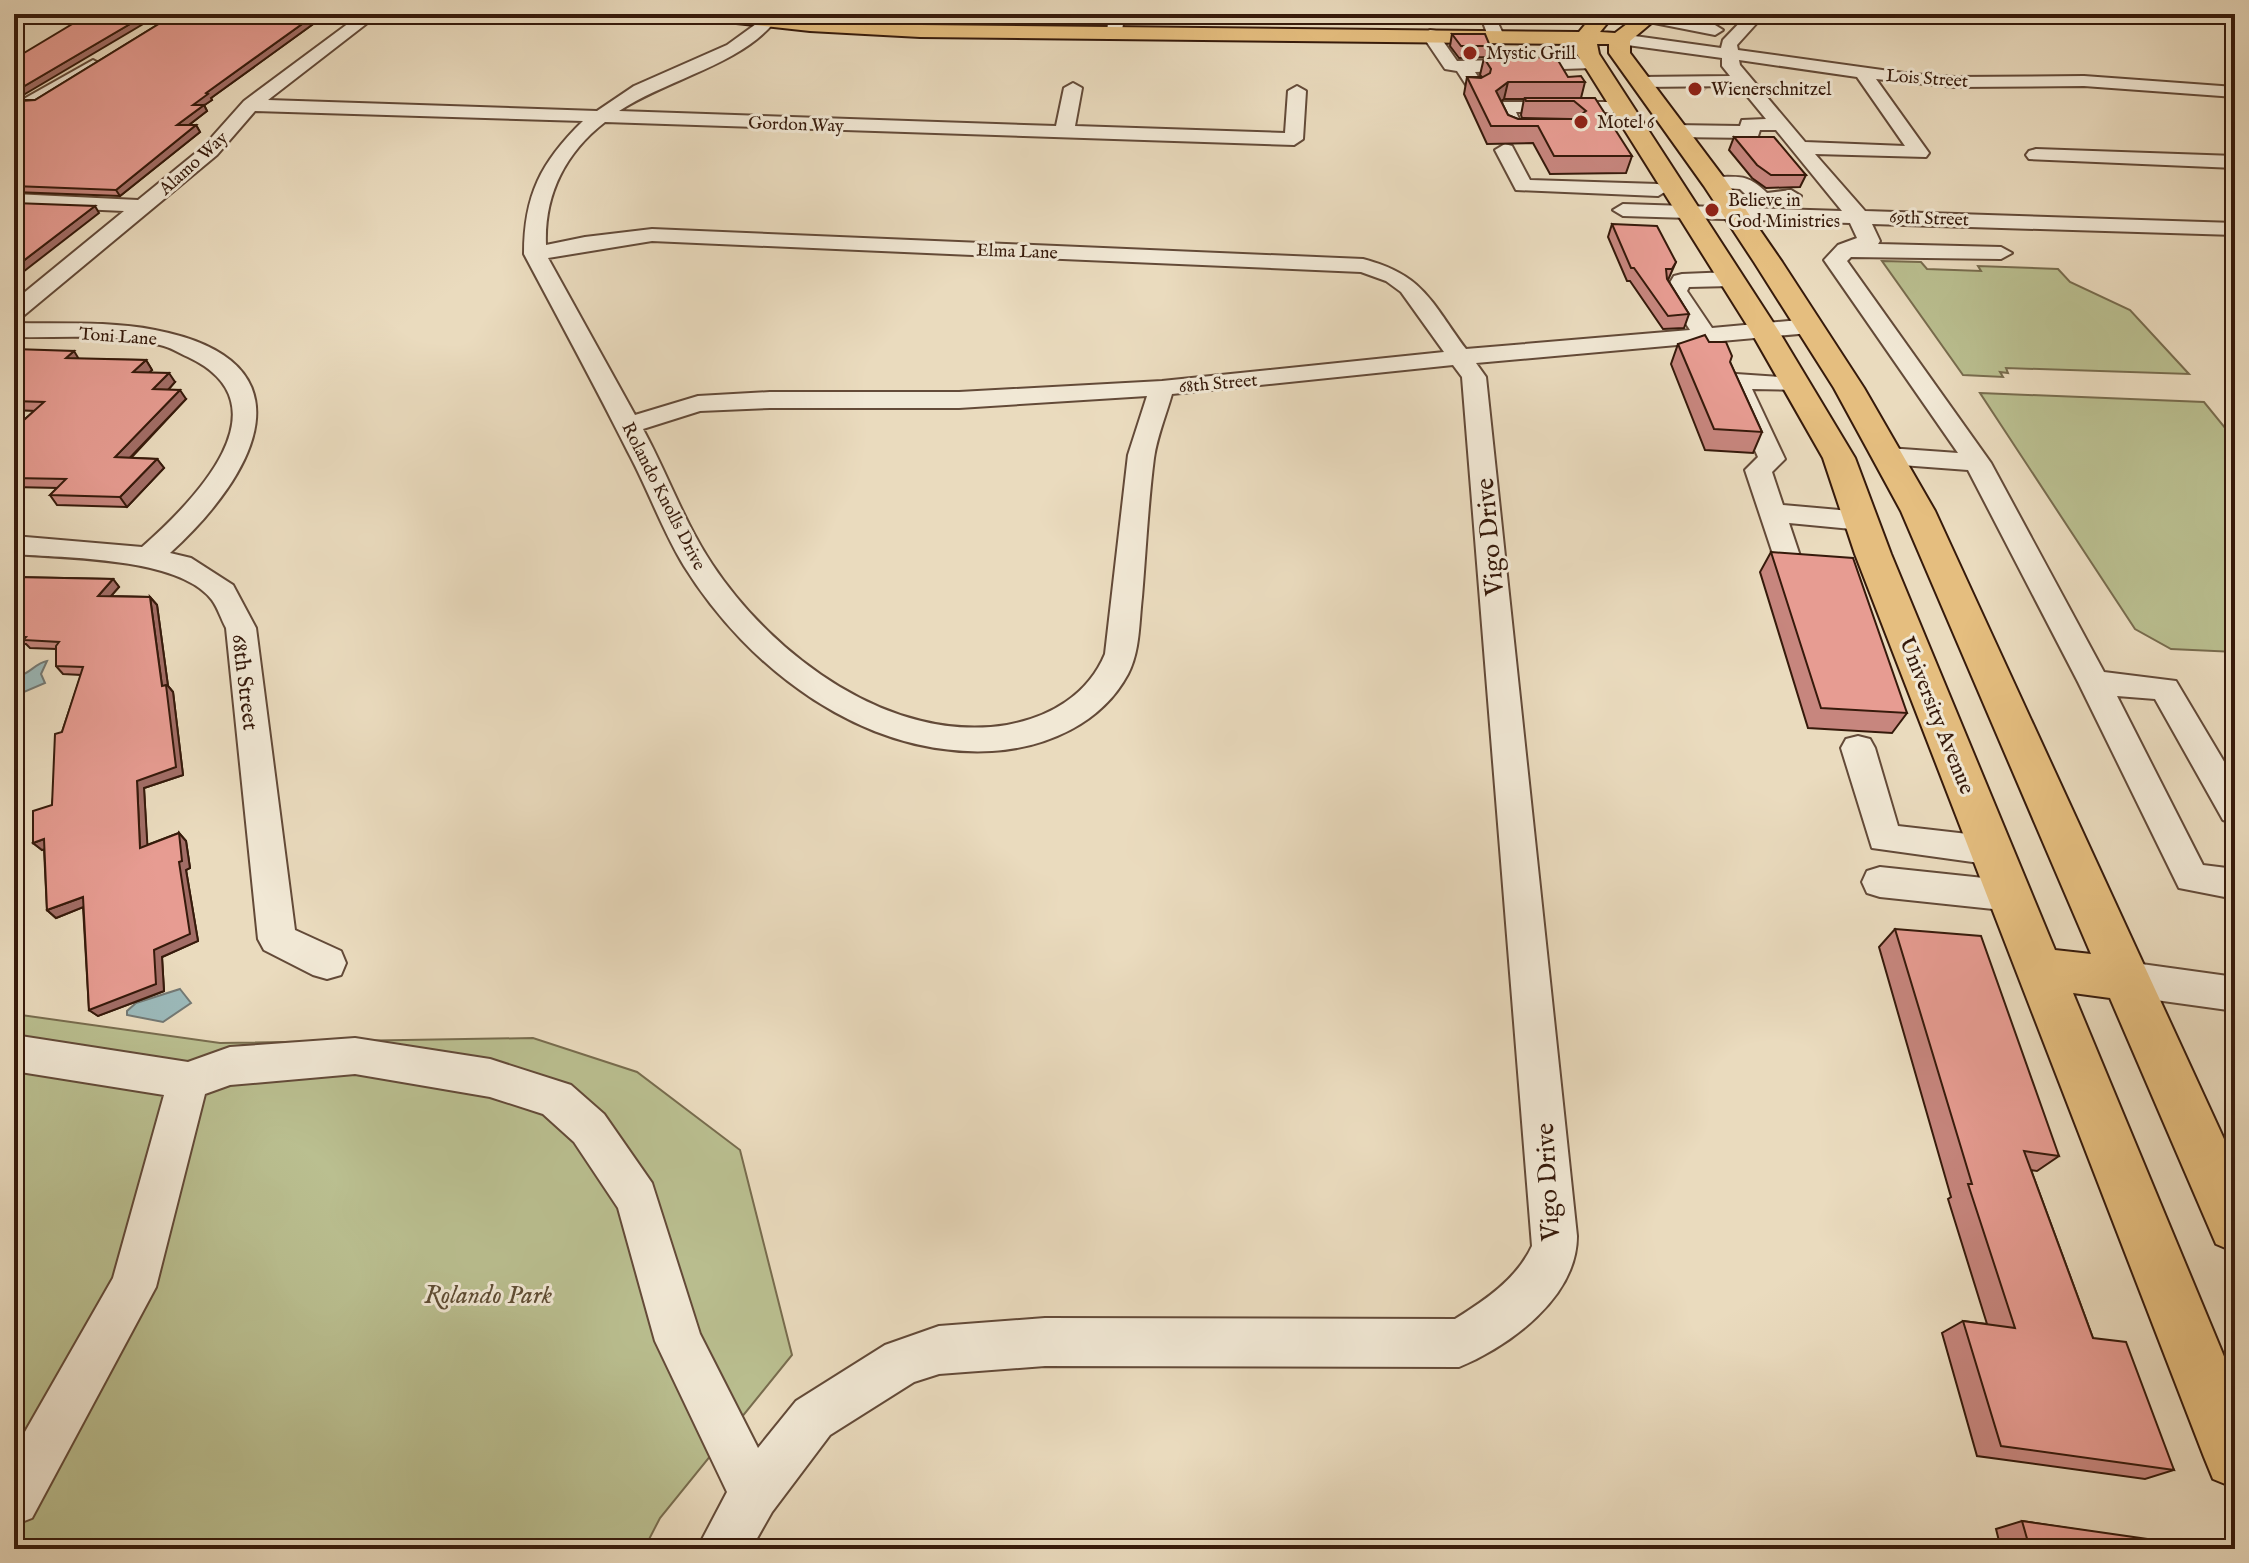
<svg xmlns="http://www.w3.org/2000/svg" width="2249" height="1563" font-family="'IM FELL English',serif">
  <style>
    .green { fill: #babf90; stroke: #786c4e; stroke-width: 2 }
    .water { fill: #9bb9ba; stroke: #737974; stroke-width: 2 }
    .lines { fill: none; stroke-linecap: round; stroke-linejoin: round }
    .minor-tunnel { stroke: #c6b49a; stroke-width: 18; stroke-dasharray: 18 9; stroke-linecap: butt }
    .minor-casing { stroke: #634a38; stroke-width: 4 }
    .major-casing { stroke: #361a0b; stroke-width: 4 }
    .minor { fill: #f1e8d5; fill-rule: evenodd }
    .major { fill: #e5be7f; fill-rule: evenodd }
    .wall { fill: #c7867e; stroke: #361a0b; stroke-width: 2; fill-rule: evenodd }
    .shaded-wall { fill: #a26d66; stroke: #361a0b; stroke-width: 2 }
    .building { fill: #e79c92; stroke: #361a0b; stroke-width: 2 }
    .poi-dot { fill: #8f2418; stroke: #f1e8d5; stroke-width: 3 }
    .labels { text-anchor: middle; stroke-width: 6; stroke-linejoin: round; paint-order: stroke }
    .far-poi-label { font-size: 18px; fill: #361a0b; stroke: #f1e8d5; text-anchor: start }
    .far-street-label { font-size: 18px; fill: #361a0b; stroke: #f1e8d5 }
    .street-label { font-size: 22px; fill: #361a0b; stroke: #f1e8d5 }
    .near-street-label { font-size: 26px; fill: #361a0b; stroke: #f1e8d5 }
    .near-park-label { font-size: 26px; font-style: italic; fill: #5e4c33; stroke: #f1e8d5 }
  </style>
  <rect width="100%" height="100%" fill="#eadbbe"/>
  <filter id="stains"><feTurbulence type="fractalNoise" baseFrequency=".0025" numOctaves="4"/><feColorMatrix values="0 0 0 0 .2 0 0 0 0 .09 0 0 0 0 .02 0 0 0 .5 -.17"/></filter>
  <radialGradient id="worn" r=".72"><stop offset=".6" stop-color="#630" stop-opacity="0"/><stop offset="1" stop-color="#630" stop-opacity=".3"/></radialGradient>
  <!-- green -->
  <g class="green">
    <polygon points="1882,261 1921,262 1927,269 1981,271 1978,266 2058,269 2070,282 2130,310 2189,374 2006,368 2008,373 2000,372 2003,377 1963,375"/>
    <polygon points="1980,393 2204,402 2235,440 2235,652 2171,649 2135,629"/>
    <polygon points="14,1014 220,1043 533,1038 637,1072 740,1150 792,1355 660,1518 644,1549 14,1549"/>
  </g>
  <!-- water -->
  <g class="water">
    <path d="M47,661L41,674L45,683L19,694L14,700V677L21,672V675C30,673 36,663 47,661Z"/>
    <polygon points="180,989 191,1003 163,1022 127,1015 127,1011 136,1003"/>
  </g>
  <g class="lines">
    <!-- minor-tunnel -->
    <polyline class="minor-tunnel" points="1696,86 1702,93"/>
    <defs>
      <g id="minor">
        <path d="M361,14H379L268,100L597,111L634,86L727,45L767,16L775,21C742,64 666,80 619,111L1056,126L1064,88L1073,83L1082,88L1075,126L1285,133L1288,91L1297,86L1306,91L1303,139L1294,145L605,122C565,153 544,195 546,245L585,237L652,229L1363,259C1424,275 1431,302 1466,349L1690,330L1665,291L1674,276L1682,274L1731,272L1742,279L1731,286L1689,287L1687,291L1712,328L1810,319L1818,321L1822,326L1818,331L1810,333L1476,363L1486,377L1577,1236C1577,1298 1509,1346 1459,1367L1045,1366L939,1374L914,1382L830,1435L772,1512L751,1549H697L727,1492L655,1341L618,1208L574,1142L543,1114L490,1097L355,1074L230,1085L205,1094L156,1287L32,1518L14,1525V1451L113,1278L164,1095L14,1071V1035L188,1062L230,1047L355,1038L490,1059L571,1085L604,1114L652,1183L700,1334L758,1448L796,1401L885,1345L939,1326L1045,1318L1455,1319C1484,1301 1517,1279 1532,1246L1462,377L1453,365L1172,394C1166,415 1157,437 1154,458C1148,504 1146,551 1142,597C1139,623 1140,651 1128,674C1102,723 1046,748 992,751C864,758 748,669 684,566C662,530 648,489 628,452C595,386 559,320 524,254C524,195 541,162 583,121L255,111L217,155L22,317L14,319V301L124,211L14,206V194L138,200L203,147L244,101ZM652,241L1361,272L1386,281L1401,292L1444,352L1162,381L959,392H770L698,396L635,415L548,258ZM1147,396L1128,455L1105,654C1088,695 1050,717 1007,725C891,744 773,656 712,564C684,522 667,473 643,429L700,411L770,408H959Z"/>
        <polygon points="1109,14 1125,14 1121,35 1115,37 1107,32"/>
        <polygon points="1480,14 1551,14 1538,23 1497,21 1504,36 1496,41 1488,36"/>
        <polygon points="1643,14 1715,25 1723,30 1715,35 1649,22 1643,20"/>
        <path d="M1748,14H1765L1737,45L1738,50L1911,74L1955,77L2084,76L2235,87V97L2084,86L1955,87L1876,79L1929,153L1926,157L1815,154L1865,211L2235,223V235L1872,224L1880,241L1878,244L2001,247L2012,253L2001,259L1851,257L1847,261L1991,463L2104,672L2176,681L2235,780V824L2223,820L2155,699L2117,696L2203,865L2235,869V899L2179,888L2078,682L1968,470L1888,464L1879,462L1875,456L1879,450L1888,448L1958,453L1824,260L1838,245L1857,238L1850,223L1623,216L1613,210L1623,204L1842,211L1776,130H1760L1758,136L1751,138L1675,137L1666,131L1675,125L1740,126L1742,120L1766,119L1739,86L1640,87L1631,82L1640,77L1730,76L1722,66V58L1620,44L1612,39L1620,34L1721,48L1723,40ZM1739,60L1857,77L1905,146L1805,142L1740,65Z"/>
        <polygon points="1430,30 1436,31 1457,61 1593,58 1602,63 1593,68 1475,72 1485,87 1476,92 1470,91 1457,71 1445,69 1422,35"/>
        <polygon points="93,60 102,65 99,69 37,104 25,104 22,100"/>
        <path d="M1504,102H1620L1629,107L1620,112H1516L1520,121H1536L1545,127C1537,136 1519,134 1507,131L1495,107Z"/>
        <polygon points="1505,144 1512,146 1530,180 1658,184 1668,190 1658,196 1516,190 1495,150"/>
        <polygon points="2036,149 2235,156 2235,168 2029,159 2026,155 2029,151"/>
        <path d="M1715,177C1741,177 1747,174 1767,193L1791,190L1801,196L1798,200C1769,208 1761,211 1740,189L1708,187L1705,183Z"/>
        <path d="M14,323C61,324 109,321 155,330C317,361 256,475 170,553L191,558L233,585L256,628L295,930L341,951L346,963L341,975L327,979L313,975L264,950L258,939L226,628C221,619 218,608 212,600C180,557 64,558 14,554V536L142,547C193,502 290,405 188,357C179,353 170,347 160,345C113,333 62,338 14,337Z"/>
        <polygon points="1736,374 1796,378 1805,380 1808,385 1805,390 1752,389 1785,459 1772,472 1783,505 1862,512 1872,515 1876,521 1872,527 1862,530 1789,523 1800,556 1796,563 1786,565 1776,563 1745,470 1758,457 1724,381 1727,376"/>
        <polygon points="1858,736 1870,739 1875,748 1898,826 1994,837 2007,841 2012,851 2007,861 1994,865 1872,848 1841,748 1846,739"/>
        <polygon points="1880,867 2012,881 2025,885 2030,896 2025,907 2012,911 1880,897 1867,893 1862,882 1867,871"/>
        <polygon points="2127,962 2235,977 2235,1011 2127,996 2113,991 2108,979 2113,967"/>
      </g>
      <path id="major" d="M698,14H764L920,25L1579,32L1594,14H1615L1600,32L1615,33L1640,14H1662L1630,41V53L1724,178L1782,262L1864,388L1935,511L2235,1163V1252L2216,1244L2110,998L2073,993L2235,1383V1488L2213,1479L2204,1457L1855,554L1823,458L1750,330L1577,54L1576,44L920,37L810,31L708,20ZM1597,44H1609V53L1704,186L1754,262L1834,388L1901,511L2091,954L2055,950L1891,554L1855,458L1778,330L1599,54Z"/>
    </defs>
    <!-- minor casing -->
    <use href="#minor" class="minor-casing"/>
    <!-- major casing -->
    <use href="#major" class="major-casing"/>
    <!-- minor -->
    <use href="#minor" class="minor"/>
    <!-- major -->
    <use href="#major" class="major"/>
  </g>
  <!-- wall -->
  <g class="wall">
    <polygon points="175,14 327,14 211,98 212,100 204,105 207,111 189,125 196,125 200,132 120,196 14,192 14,59 20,100 35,100"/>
    <polygon points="1688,14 1723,14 1717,20"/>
    <polygon points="1452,34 1490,46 1488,57 1459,58 1450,46"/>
    <path d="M1484,58L1568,77L1585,82L1581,98L1632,156L1626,173L1550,174L1533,143L1487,144L1464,94L1467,77H1482L1480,75ZM1504,99H1524L1521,115L1522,118L1570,119H1518L1508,115L1501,101Z"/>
    <polygon points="1734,137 1806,175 1800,187 1766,188 1752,178 1729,150"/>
    <polygon points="1612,224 1676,262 1668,280 1689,314 1684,328 1663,329 1630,281 1627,281 1608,237"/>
    <polygon points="1709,342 1730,362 1762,432 1753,453 1705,450 1671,364 1678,344"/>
    <polygon points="14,349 79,359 146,360 152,370 149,372 175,382 168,390 186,399 131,458 157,459 164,468 127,507 57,505 50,495 57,488 14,487 14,429 34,411 14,410"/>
    <polygon points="1771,552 1907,713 1892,733 1808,728 1760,572"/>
    <polygon points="14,577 113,579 119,587 111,596 150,597 157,605 168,686 173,692 183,775 144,788 147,845 179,833 186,841 190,868 186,870 198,941 162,957 164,991 98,1016 89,1010 83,907 56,918 47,910 44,849 42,850 33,843 52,805 62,732 81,675 63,674 56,666 56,649 30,648 26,644 14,644"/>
    <polygon points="1895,929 2059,1156 2037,1171 2031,1170 2093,1338 2174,1470 2145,1479 1977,1456 1942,1333 1963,1321 1987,1324 1948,1199 1951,1197 1879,947"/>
    <polygon points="2022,1521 2204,1549 2001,1549 1996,1529"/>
  </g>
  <!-- shaded-wall -->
  <g class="shaded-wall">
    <polygon points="147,14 160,14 20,97 20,102 16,96 16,91"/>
    <polygon points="316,14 327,14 211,98 212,100 196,111 193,105 206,93"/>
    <polygon points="1508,82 1504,99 1492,108 1496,91"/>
    <polygon points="204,105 207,111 181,131 177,125"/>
    <polygon points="196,125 200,132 120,196 116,190"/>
    <polygon points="95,206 99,213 14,279 14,268"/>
    <polygon points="74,351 80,361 66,358"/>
    <polygon points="146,360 152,370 140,381 133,372"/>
    <polygon points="169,373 175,382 160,399 153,389"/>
    <polygon points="180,390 186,399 122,466 115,457"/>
    <polygon points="157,459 164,468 127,507 120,497"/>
    <polygon points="113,579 119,587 104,604 98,596"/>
    <polygon points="150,597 157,605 168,686 173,692 183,775 144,788 148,855 140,848 137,781 162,686"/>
    <polygon points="179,833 186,841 190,868 186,870 198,941 162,957 164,991 98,1016 89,1010 154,950 179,862"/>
    <polygon points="44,839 53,847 42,850 33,843"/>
    <polygon points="83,897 91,904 56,918 47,910"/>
  </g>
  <!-- building -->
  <g class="building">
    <polygon points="89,14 147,14 16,91 16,96 21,101 35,100 175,14 316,14 206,93 208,94 193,105 204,105 177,125 196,125 116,190 14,186 14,59"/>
    <polygon points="1452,34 1485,34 1490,46 1461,46"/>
    <polygon points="1556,57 1568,77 1581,76 1585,82 1508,82 1496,91 1508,115 1518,119 1574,119 1586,111 1574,101 1526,101 1525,98 1595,98 1632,156 1554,156 1538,126 1491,126 1467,77 1481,78 1490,73 1491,69 1484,58"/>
    <polygon points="1734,137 1774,137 1806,175 1771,175 1757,165"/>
    <polygon points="14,203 95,206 14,268"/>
    <polygon points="1612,224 1657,226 1676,262 1672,269 1666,269 1667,279 1689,314 1668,316 1634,268 1631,268"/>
    <polygon points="1705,335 1709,342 1726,342 1732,356 1730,362 1762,432 1714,429 1678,344"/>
    <polygon points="14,349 74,351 66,358 146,360 133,372 169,373 153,389 180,390 115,457 157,459 120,497 50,495 66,479 14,478 14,429 44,402 14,401"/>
    <polygon points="1771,552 1853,558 1907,713 1821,708"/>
    <polygon points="14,577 113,579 98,596 150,597 162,686 166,685 176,767 137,781 140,848 179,833 182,861 179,862 190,934 154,950 156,984 89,1010 83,897 47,910 44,839 33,843 33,811 52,805 55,734 62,732 83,667 56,666 56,646 59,642 23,640 26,637 14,636"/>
    <polygon points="1895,929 1981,936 2059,1156 2024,1151 2093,1338 2126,1342 2174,1470 2001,1446 1963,1321 2015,1328 1968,1184 1972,1184"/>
    <polygon points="2022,1521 2203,1547 2204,1549 2030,1549"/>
  </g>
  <!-- markers -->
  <g class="poi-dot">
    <circle cx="1470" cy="53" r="8"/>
    <circle cx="1695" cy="89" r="8"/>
    <circle cx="1581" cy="122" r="8"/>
    <circle cx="1712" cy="210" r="8"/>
  </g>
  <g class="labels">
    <!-- far-poi labels -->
    <g class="far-poi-label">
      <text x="1486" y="59">Mystic Grill</text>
      <text x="1711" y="95">Wienerschnitzel</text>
      <text x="1597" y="128">Motel 6</text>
      <text x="1728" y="206">Believe in<tspan x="1728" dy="21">God Ministries</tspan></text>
    </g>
    <!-- far-street labels -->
    <g class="far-street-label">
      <text transform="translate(1927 78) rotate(4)" y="6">Lois Street</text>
      <text transform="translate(796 124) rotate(2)" y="6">Gordon Way</text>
      <text transform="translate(193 163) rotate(-42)" y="6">Alamo Way</text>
      <text transform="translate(1929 218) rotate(2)" y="6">69th Street</text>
      <text transform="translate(1017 251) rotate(2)" y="6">Elma Lane</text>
      <text transform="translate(118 336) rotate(4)" y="6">Toni Lane</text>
      <text transform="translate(1218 383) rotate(-5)" y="6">68th Street</text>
      <text transform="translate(664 496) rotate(63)" y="6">Rolando Knolls Drive</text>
    </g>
    <!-- street labels -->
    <g class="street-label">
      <text transform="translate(246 682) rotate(83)" y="8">68th Street</text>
      <text transform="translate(1938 715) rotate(68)" y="8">University Avenue</text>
    </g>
    <!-- near-street labels -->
    <g class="near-street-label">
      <text transform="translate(1489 537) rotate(-95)" y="9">Vigo Drive</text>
      <text transform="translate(1547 1182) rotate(-93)" y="9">Vigo Drive</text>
    </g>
    <!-- near-park labels -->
    <g class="near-park-label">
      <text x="488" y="1303">Rolando Park</text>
    </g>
  </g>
  <!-- margin -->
  <rect width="2249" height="1563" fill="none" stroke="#eadbbe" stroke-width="48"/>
  <rect x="16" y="16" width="2217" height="1531" fill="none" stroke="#361a0b" stroke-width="4"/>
  <rect x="24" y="24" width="2201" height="1515" fill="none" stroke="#361a0b" stroke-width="2"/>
  <rect width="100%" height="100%" filter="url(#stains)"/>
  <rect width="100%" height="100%" fill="url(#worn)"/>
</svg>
